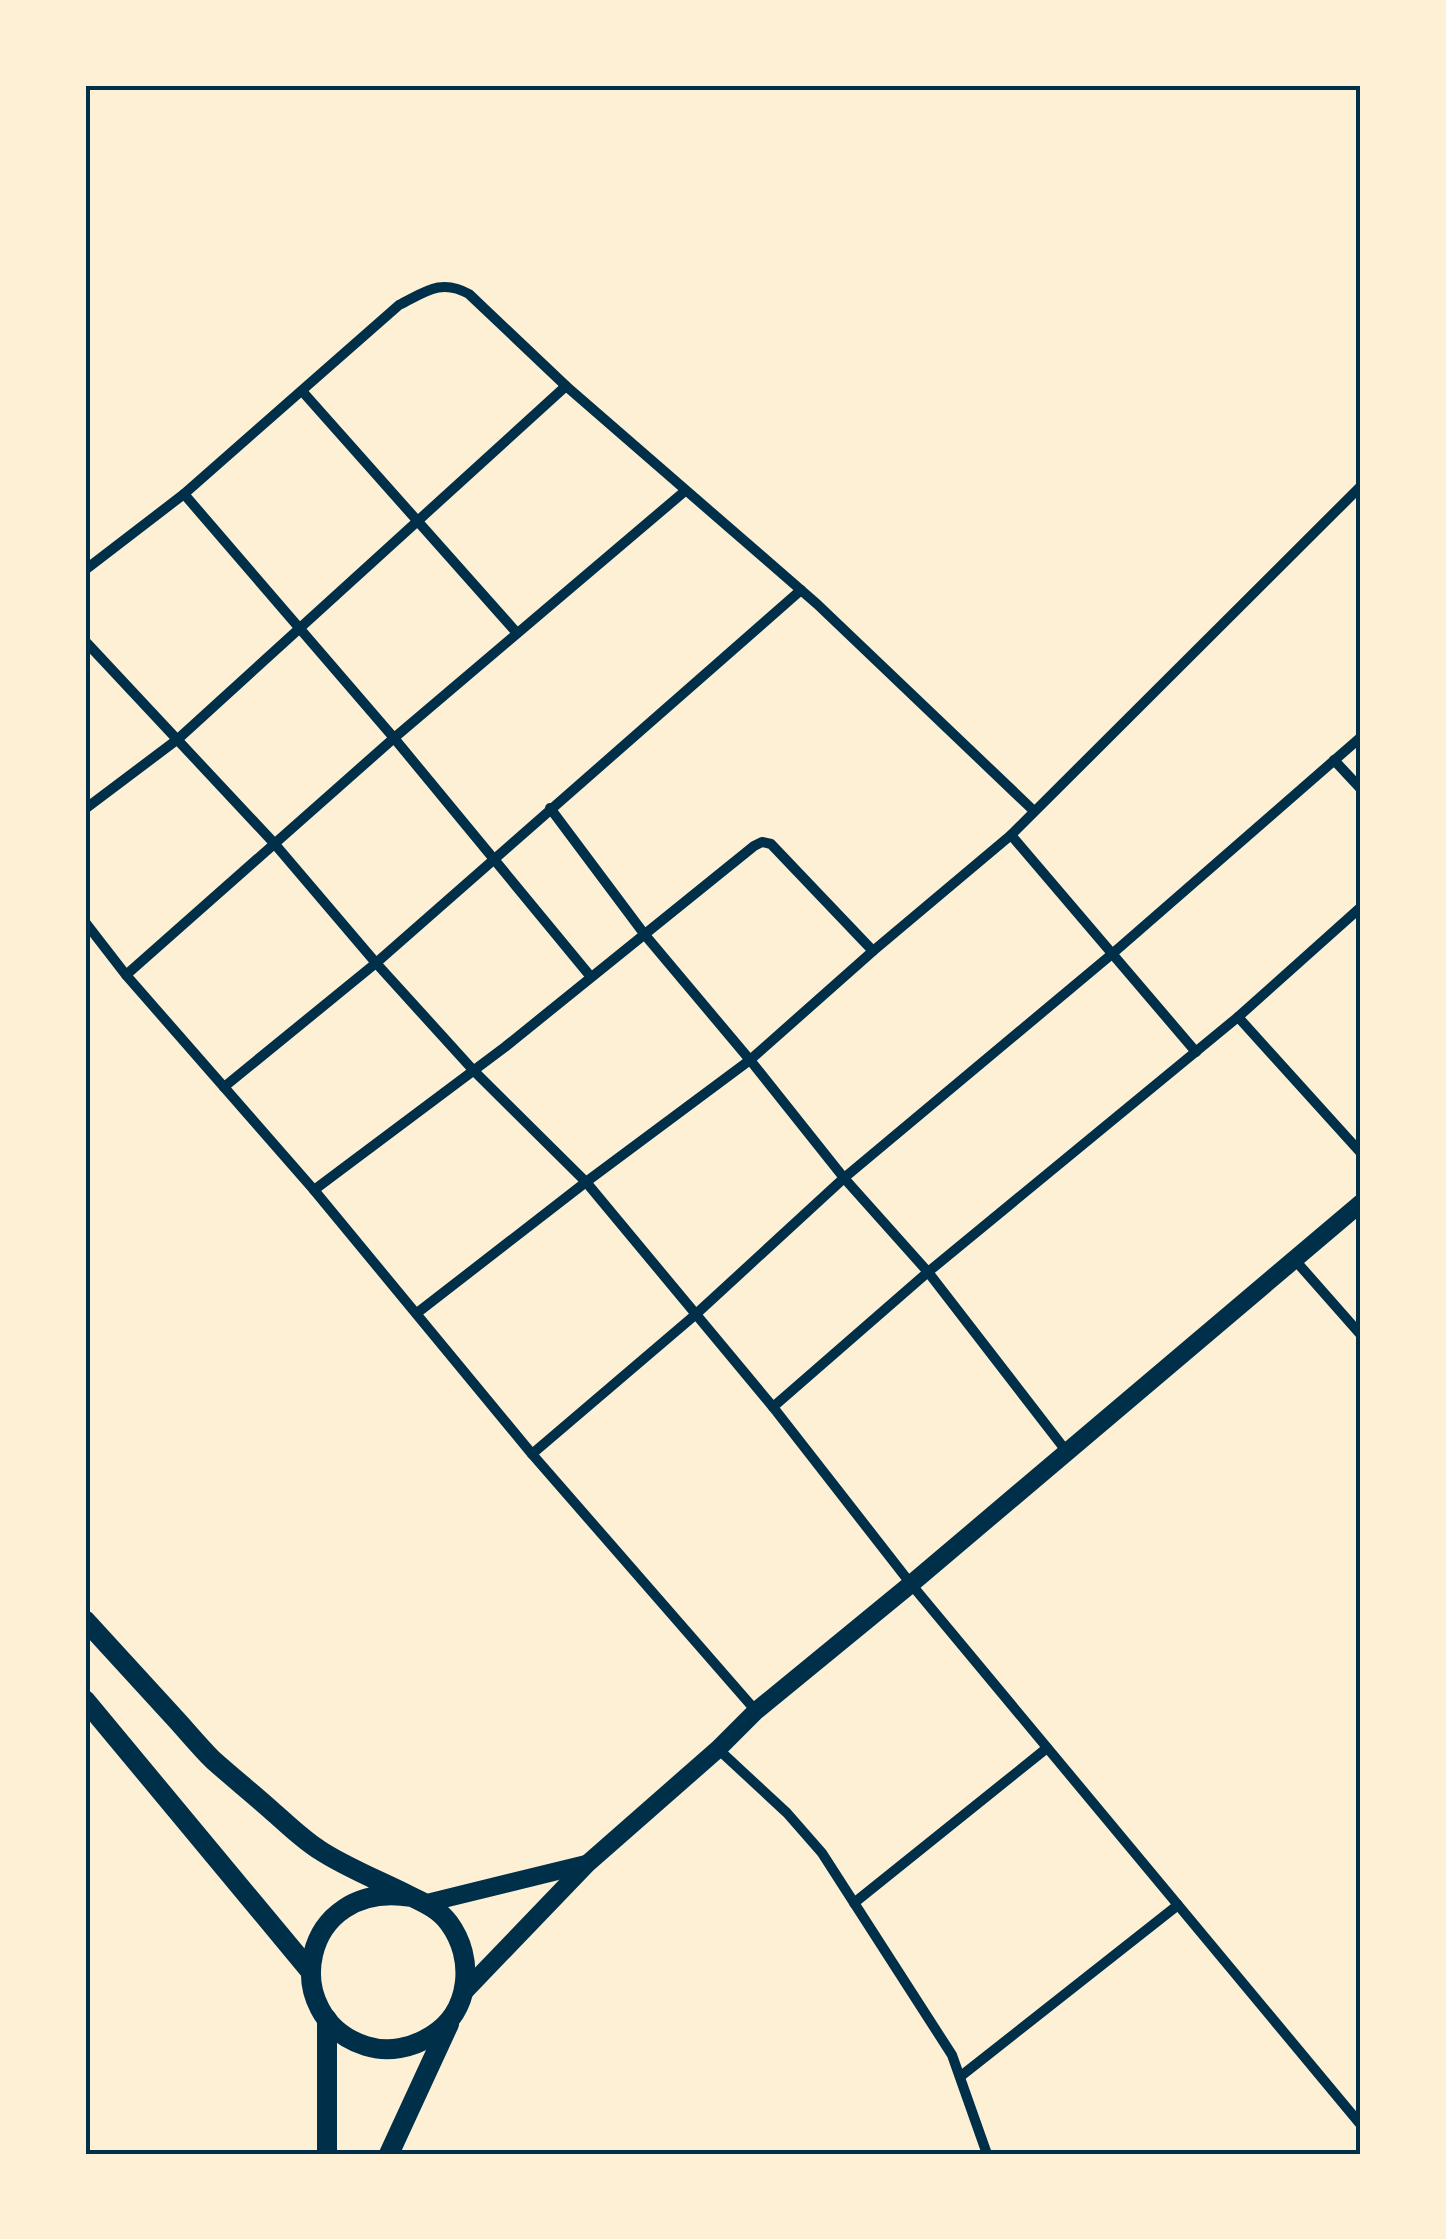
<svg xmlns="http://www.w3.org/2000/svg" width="1446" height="2239" font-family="Arial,sans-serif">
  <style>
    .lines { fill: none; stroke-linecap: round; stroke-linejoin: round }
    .minor { stroke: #003049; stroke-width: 10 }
    .tertiary { stroke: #003049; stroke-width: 18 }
    .secondary { stroke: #003049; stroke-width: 20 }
    .neatline { fill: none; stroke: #003049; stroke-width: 4 }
  </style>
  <rect width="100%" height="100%" fill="#fdf0d5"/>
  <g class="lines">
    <!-- minor -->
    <g class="minor">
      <polyline points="302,391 517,633"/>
      <polyline points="184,494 394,738 591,977"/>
      <path d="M85,570L184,494L399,305C425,292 441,278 469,294L566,386L817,604L1034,811"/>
      <polyline points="85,641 273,842 376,963 474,1071 586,1182 773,1407 911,1584 1361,2125"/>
      <polyline points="1334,760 1361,789"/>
      <polyline points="550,808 645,935 750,1060 844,1178 928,1272 1067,1452"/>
      <polyline points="85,809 178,739 566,386"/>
      <polyline points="1011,835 1196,1052"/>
      <polyline points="85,922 126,975 314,1190 532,1454 756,1711"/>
      <polyline points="126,975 394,738 685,491"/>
      <polyline points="1238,1017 1361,1153"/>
      <polyline points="224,1087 376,963 801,590"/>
      <polyline points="314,1190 505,1047 754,846 762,842 771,844 873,951"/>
      <polyline points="1294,1259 1361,1335"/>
      <polyline points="417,1313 586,1182 750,1060 873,951 1011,835 1361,486"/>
      <polyline points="773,1407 928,1272 1238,1017 1361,907"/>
      <polyline points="532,1454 695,1315 844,1178 1112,954 1361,737"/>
      <polyline points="718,1749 787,1813 822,1853 952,2055 987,2154"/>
      <polyline points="854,1903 1047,1748"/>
      <polyline points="961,2076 1178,1905"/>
    </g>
    <!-- tertiary -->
    <g class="tertiary">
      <polyline points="427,1903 586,1864"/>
      <polyline points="464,1992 587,1864 718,1749 756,1711 911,1584 1361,1203"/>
    </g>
    <!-- secondary -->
    <g class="secondary">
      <path d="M85,1620C114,1652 143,1683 172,1715C186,1730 199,1746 213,1760C232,1777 252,1793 271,1810C286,1823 301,1838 318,1849C343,1866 378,1880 406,1894C422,1902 438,1908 449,1923C475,1958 471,2012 431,2036C412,2048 388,2053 366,2046C277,2018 299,1879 411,1897"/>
      <polyline points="85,1700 311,1972"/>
      <polyline points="327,2154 327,2019"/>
      <polyline points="389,2154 449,2024"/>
    </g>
  </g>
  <!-- border -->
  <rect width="1446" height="2239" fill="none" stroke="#fdf0d5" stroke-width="175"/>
  <rect x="88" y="88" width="1270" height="2064" class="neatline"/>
</svg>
